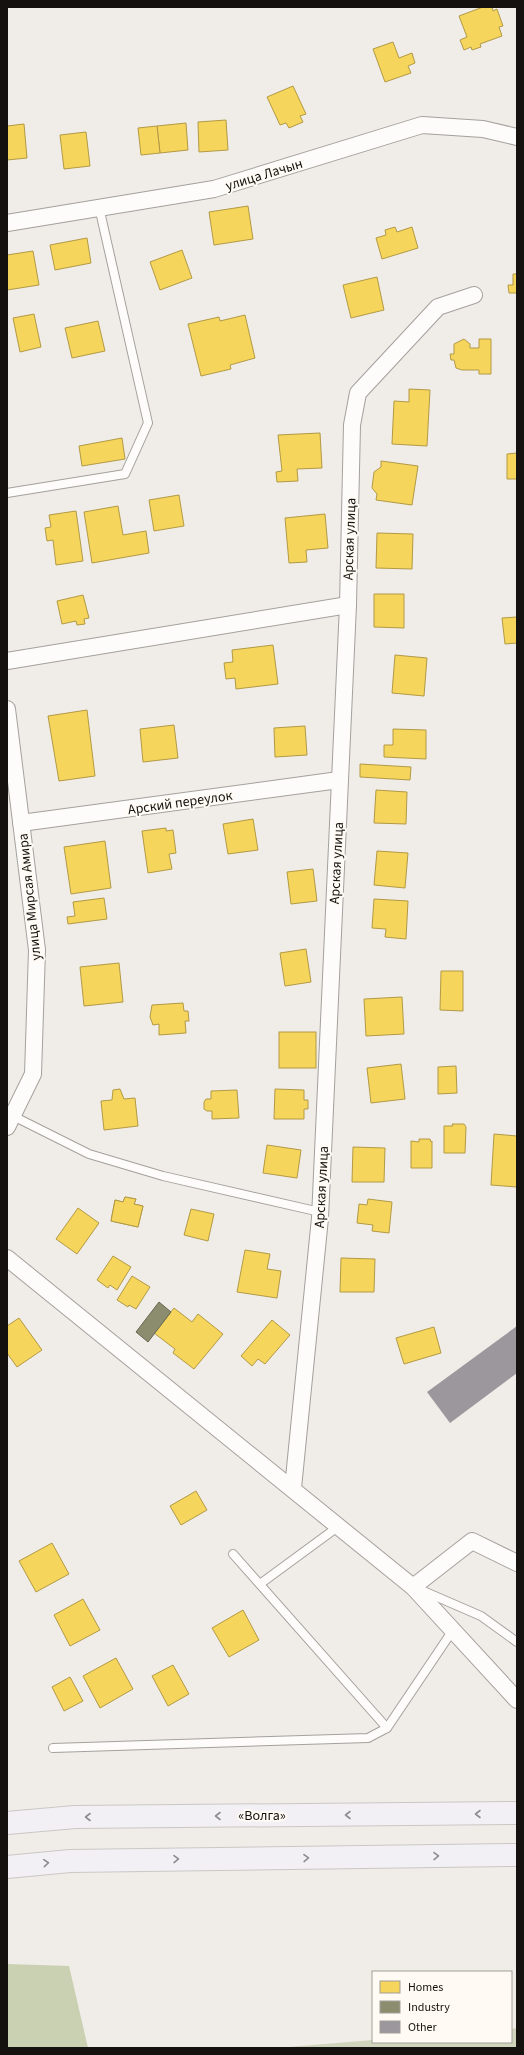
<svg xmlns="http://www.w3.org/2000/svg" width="524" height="2055" font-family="'Source Sans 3',sans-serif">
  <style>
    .green { fill: #cfd4ba }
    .forest { fill: #cad0b2 }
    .homes { fill: #f6d55c; stroke: #b29a45 }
    .industry { fill: #8c8c6e; stroke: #686751 }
    .building { fill: #9c979d }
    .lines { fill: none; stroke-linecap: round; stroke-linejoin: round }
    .lane-casing { stroke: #a4a19d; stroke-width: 10 }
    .street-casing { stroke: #a4a19d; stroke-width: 18 }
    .highway-casing { stroke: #cac8c6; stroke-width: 24 }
    .lane { stroke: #fdfcfb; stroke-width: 8 }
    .street { stroke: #fdfcfb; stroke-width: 16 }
    .highway { stroke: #f3f0f5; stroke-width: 22 }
    .oneway { stroke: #8f8c8d }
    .labels { text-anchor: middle; stroke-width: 4; stroke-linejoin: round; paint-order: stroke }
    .street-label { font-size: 14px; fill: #14110e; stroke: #fffaf4 }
  </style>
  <rect width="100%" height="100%" fill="#f0ece7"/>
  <!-- green -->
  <polygon class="green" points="517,2028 517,2048 277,2048 373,2040 373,2042 511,2042 511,2029"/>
  <!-- forest -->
  <polygon class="forest" points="7,1964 69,1966 88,2048 7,2048"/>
  <!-- homes -->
  <g class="homes">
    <polygon points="483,7 492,7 493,11 497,9 503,26 499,27 502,36 480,44 481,47 472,50 471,47 464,50 460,40 467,37 459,16"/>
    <polygon points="393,42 399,58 412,53 415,63 408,66 411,73 385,82 373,49"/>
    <polygon points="293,86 306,114 300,116 303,122 289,128 286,123 280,125 267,97"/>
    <polygon points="226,120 228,150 199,152 198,122"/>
    <polygon points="186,123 188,150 160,153 157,126"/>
    <polygon points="24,124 27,158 7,160 7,126"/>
    <polygon points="157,126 160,153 141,155 138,128"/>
    <polygon points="86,132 90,166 64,169 60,135"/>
    <polygon points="248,206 253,239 214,245 209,212"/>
    <polygon points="395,227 397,232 412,227 418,248 382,259 376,238 386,235 385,230"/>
    <polygon points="87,238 91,263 55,270 50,245"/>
    <polygon points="182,250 192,278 160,290 150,262"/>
    <polygon points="33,251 39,285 7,290 7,255"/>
    <polygon points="513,274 517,274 517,293 509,293 508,285 513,285"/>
    <polygon points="377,277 384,310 351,318 343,285"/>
    <polygon points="34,314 41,347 20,352 13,318"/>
    <polygon points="245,315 255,358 230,365 231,369 201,376 188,324 219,317 220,321"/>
    <polygon points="98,321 105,351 72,358 65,328"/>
    <polygon points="464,339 470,344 470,348 479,348 479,339 491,339 491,374 479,374 479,370 462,370 456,368 454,360 451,360 450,354 454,354 454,344"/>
    <polygon points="409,389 430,390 427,446 392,444 394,401 409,402"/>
    <polygon points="320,433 322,468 297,469 298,481 277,482 276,472 282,471 278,435"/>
    <polygon points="122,438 125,459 82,466 79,446"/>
    <polygon points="517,453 517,479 507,479 507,454"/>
    <polygon points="381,461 418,466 412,505 376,500 377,494 372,488 374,472 381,467"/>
    <polygon points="179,495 184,526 154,531 149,500"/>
    <polygon points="118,506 123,535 146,531 149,553 92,563 84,512"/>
    <polygon points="76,511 83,561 56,565 53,540 47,541 45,528 51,527 49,515"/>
    <polygon points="325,514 328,548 306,550 307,562 289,563 285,518"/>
    <polygon points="377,533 413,534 412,569 376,568"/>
    <polygon points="374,594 404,594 404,628 374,627"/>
    <polygon points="83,595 89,618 84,619 85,624 77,625 76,621 62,624 57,601"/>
    <polygon points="517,617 517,643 505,644 502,618"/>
    <polygon points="273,645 278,684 236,689 235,678 226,679 224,663 233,662 232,650"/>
    <polygon points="395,655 427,658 424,696 392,693"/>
    <polygon points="87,710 95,776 59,781 48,716"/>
    <polygon points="174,725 178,758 143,762 140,729"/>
    <polygon points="305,726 307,755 275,757 274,728"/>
    <polygon points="393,729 426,730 426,759 384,757 384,745 393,745"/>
    <polygon points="360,764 411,767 410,780 360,777"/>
    <polygon points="376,790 407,792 406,824 374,823"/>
    <polygon points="253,819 258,850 228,854 223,824"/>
    <polygon points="166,828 166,831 173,830 176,853 169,854 172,869 148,873 142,831"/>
    <polygon points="105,841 111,888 71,894 64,847"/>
    <polygon points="377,851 408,853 405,888 374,885"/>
    <polygon points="313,869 317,901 291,904 287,872"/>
    <polygon points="104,898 107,919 68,924 67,917 75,916 73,902"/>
    <polygon points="374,899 408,901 406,939 385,937 386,929 372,928"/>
    <polygon points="306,949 311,982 285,986 280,953"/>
    <polygon points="119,963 123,1002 84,1006 80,967"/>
    <polygon points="441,971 463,971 463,1011 440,1010"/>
    <polygon points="402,997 404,1034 366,1036 364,999"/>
    <polygon points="183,1003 184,1011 188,1011 189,1021 185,1021 186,1033 159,1035 159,1024 153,1025 150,1017 152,1005"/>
    <rect x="279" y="1032" width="37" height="36"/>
    <polygon points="401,1064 405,1099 371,1103 367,1068"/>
    <polygon points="456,1066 457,1093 438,1094 438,1067"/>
    <polygon points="120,1089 124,1099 135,1098 138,1126 104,1130 101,1101 112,1100 113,1090"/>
    <polygon points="275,1089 304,1090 304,1100 308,1100 308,1109 304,1109 304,1119 274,1119"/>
    <polygon points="237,1090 239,1118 212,1119 212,1111 207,1111 204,1109 204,1102 206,1099 211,1099 211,1091"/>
    <polygon points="452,1124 464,1124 466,1127 465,1153 444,1153 444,1126 453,1126"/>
    <polygon points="494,1134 517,1136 517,1187 491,1185"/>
    <polygon points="419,1139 430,1139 431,1142 432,1141 432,1168 411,1168 411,1141 419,1142"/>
    <polygon points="267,1145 301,1150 297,1178 263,1173"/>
    <polygon points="353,1147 385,1148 384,1182 352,1182"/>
    <polygon points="125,1197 136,1199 134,1204 143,1206 138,1227 111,1221 115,1200 123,1202"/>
    <polygon points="125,1197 136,1199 134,1204 143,1206 138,1227 111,1221 115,1200 123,1202"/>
    <polygon points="368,1199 392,1202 389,1233 372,1231 373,1225 357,1223 359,1204 367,1205"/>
    <polygon points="78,1208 99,1223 77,1254 56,1239"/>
    <polygon points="191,1209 214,1214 208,1241 184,1235"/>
    <polygon points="245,1250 270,1254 267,1269 281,1271 277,1298 237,1292"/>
    <polygon points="113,1256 131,1267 117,1290 110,1285 108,1288 97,1280"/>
    <polygon points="341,1258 375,1259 374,1292 340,1292"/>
    <polygon points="132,1276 150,1287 136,1309 129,1305 128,1307 117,1300"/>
    <polygon points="174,1308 192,1322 198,1314 223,1334 194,1369 173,1353 175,1349 154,1333"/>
    <polygon points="19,1318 42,1350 17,1367 7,1353 7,1326"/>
    <polygon points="272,1320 290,1335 265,1364 258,1359 252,1366 241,1356"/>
    <polygon points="434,1327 441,1353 404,1364 396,1338"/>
    <polygon points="196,1491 207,1510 181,1525 170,1506"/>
    <polygon points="52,1543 69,1574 36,1592 19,1561"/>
    <polygon points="83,1599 100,1630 70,1646 54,1615"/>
    <polygon points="243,1610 259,1640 229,1657 212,1628"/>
    <polygon points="116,1658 133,1689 100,1708 83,1676"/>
    <polygon points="173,1665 189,1694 168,1706 152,1676"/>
    <polygon points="70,1677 83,1701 64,1711 52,1687"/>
  </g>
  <!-- industry -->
  <polygon class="industry" points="159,1302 171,1312 148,1342 136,1332"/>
  <!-- building -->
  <polygon class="building" points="517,1326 517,1373 450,1423 427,1392"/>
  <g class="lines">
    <defs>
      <g id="lane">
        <polyline points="7,493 125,474 148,423 99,207"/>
        <polyline points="13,1116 89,1154 163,1176 320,1212"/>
        <polyline points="233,1554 387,1728"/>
        <polyline points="260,1584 339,1526"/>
        <polyline points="421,1590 481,1616 517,1642"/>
        <polyline points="53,1748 368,1738 387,1728 453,1630"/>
      </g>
      <g id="street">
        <polyline points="7,223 214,189 422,125 483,129 517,137"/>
        <polyline points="7,661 348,605"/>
        <polyline points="7,709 37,950 33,1074 7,1127"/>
        <polyline points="21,823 339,780"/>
        <polyline points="7,1258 413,1587 517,1700"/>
        <polyline points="293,1488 320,1218 348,605 352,425 358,393 438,307 474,295"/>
        <polyline points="413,1587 472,1541 517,1563"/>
      </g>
      <g id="highway">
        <polyline points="7,1823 75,1817 517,1813"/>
        <polyline points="7,1867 70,1861 517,1855"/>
      </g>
    </defs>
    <!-- lane casing -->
    <use href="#lane" class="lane-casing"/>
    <!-- street casing -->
    <use href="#street" class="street-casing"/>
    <!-- highway casing -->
    <use href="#highway" class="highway-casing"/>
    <!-- lane -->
    <use href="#lane" class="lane"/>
    <!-- street -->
    <use href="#street" class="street"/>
    <!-- highway -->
    <use href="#highway" class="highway"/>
  </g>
  <!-- one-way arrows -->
  <defs><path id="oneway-chevron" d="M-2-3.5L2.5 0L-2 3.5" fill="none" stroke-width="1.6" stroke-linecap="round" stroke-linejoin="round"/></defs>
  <g class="oneway">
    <use href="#oneway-chevron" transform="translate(478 1814) rotate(180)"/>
    <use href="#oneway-chevron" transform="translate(348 1815) rotate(180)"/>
    <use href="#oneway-chevron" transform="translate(218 1816) rotate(180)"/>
    <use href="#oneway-chevron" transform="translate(88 1817) rotate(180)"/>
    <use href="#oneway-chevron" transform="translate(436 1856) rotate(-1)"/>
    <use href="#oneway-chevron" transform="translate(306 1858) rotate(-1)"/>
    <use href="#oneway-chevron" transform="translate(176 1859) rotate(-1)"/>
    <use href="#oneway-chevron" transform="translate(46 1863) rotate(-5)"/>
  </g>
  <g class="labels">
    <!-- street labels -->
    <g class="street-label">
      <text transform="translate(264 174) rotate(-17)" y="5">улица Лачын</text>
      <text transform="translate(349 539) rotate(-88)" y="5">Арская улица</text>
      <text transform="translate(180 802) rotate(-8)" y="5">Арский переулок</text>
      <text transform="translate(336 863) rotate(-87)" y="5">Арская улица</text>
      <text transform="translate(29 897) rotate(-96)" y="5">улица Мирсая Амира</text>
      <text transform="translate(321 1187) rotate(-87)" y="5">Арская улица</text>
      <text x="262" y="1820">«Волга»</text>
    </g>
  </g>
  <!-- border -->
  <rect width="524" height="2055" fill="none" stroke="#14110e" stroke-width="16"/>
  <!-- legend -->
  <rect x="372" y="1971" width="140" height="72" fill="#fffaf4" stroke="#a19d98"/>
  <rect x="380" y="1981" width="20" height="12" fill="#f6d55c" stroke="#a19d98"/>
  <text x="408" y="1991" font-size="12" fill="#14110e">Homes</text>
  <rect x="380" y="2001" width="20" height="12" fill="#8c8c6e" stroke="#a19d98"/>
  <text x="408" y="2011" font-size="12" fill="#14110e">Industry</text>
  <rect x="380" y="2021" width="20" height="12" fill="#9c979d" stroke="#a19d98"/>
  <text x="408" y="2031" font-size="12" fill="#14110e">Other</text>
</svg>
